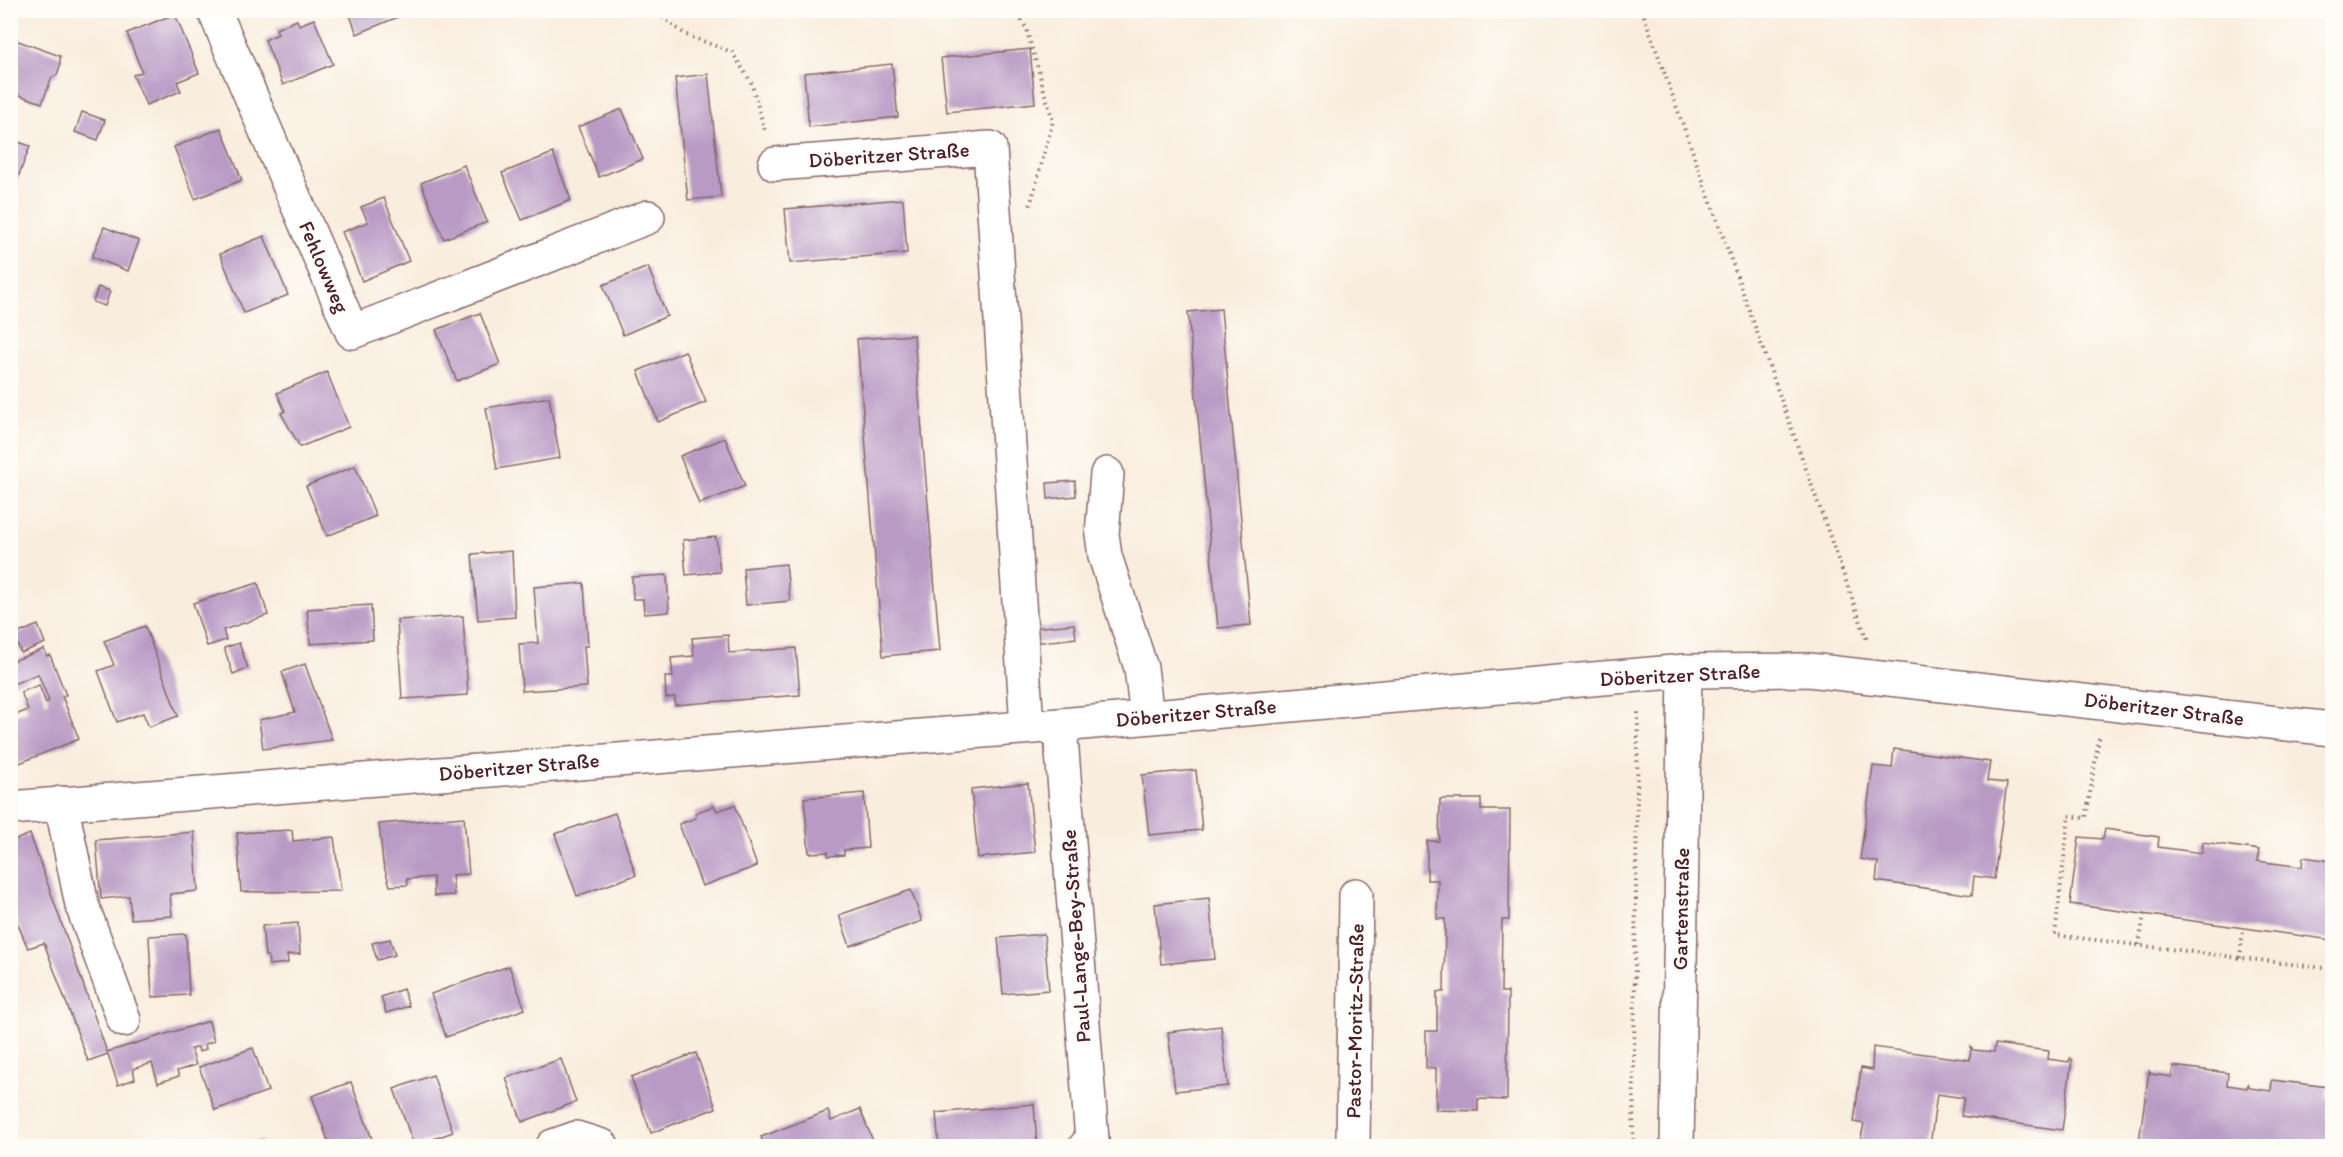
<svg xmlns="http://www.w3.org/2000/svg" width="2343" height="1157" font-family="Itim,sans-serif">
  <style>
    .building { fill: #b89ac4 }
    .lines { fill: none; stroke-linecap: round; stroke-linejoin: round }
    .minor-casing { stroke: #876769; stroke-width: 36 }
    .path { stroke: #876769; stroke-width: 4; stroke-dasharray: 1.5 4.5; stroke-linecap: butt }
    .minor { stroke: #fff; stroke-width: 33 }
    .labels { text-anchor: middle; stroke-width: 5; stroke-linejoin: round; paint-order: stroke }
    .street-label { font-size: 21px; fill: #4a1f2b; stroke: #fdfcf7 }
  </style>
  <rect width="100%" height="100%" fill="#fdfcf7"/>
  <filter id="ink" filterUnits="userSpaceOnUse"><feTurbulence type="fractalNoise" baseFrequency=".0167" numOctaves="2"/><feDisplacementMap in="SourceGraphic" scale="12" xChannelSelector="R" yChannelSelector="G"/><feConvolveMatrix kernelMatrix="1 2 1 2 8 2 1 2 1" color-interpolation-filters="sRGB"/></filter>
  <filter id="wash" filterUnits="userSpaceOnUse"><feTurbulence type="fractalNoise" baseFrequency=".008" numOctaves="4" result="noise"/><feDisplacementMap in="SourceGraphic" scale="24" xChannelSelector="R" yChannelSelector="G"/><feGaussianBlur stdDeviation="1.35" result="paint"/><feColorMatrix in="noise" values="0 0 0 0 0 0 0 0 0 0 0 0 0 0 0 0 0 1.4 0 .05"/><feComposite in="paint" operator="in"/></filter>
  <g filter="url(#wash)">
    <rect width="100%" height="100%" fill="#f9eddd"/>
    <g id="blocks">
      <!-- building -->
      <g class="building">
        <polygon points="348,10 403,10 405,14 357,34"/>
        <polygon points="175,14 199,73 177,82 181,91 146,105 133,75 142,72 127,33"/>
        <polygon points="314,19 333,64 283,85 265,40 278,34 276,29 297,20 299,25"/>
        <polygon points="10,38 60,56 60,66 57,75 52,77 42,103 10,92"/>
        <polygon points="1030,49 1035,103 947,112 941,58"/>
        <polygon points="892,64 898,117 809,127 804,73"/>
        <polygon points="708,74 721,197 688,200 675,78"/>
        <polygon points="622,109 643,159 599,177 578,127"/>
        <polygon points="82,112 105,120 98,140 75,132"/>
        <polygon points="221,128 242,180 195,199 174,147"/>
        <polygon points="10,139 30,146 11,196 10,196"/>
        <polygon points="553,153 571,200 522,220 502,173"/>
        <polygon points="464,165 487,222 444,239 421,183"/>
        <polygon points="384,198 409,261 362,281 342,232 368,222 361,207"/>
        <polygon points="903,199 907,253 790,263 785,209"/>
        <polygon points="104,227 139,241 128,271 92,257"/>
        <polygon points="264,236 288,295 244,313 220,254"/>
        <polygon points="648,267 667,316 623,335 603,285"/>
        <polygon points="98,287 110,291 105,306 93,302"/>
        <polygon points="1221,309 1251,625 1218,628 1188,312"/>
        <polygon points="480,313 500,364 457,381 436,330"/>
        <polygon points="914,335 940,651 883,656 857,339"/>
        <polygon points="685,351 706,402 658,422 638,371"/>
        <polygon points="327,372 349,427 300,447 281,413 285,411 277,393"/>
        <polygon points="549,397 560,458 497,469 486,408"/>
        <polygon points="725,438 745,486 699,504 680,456"/>
        <polygon points="355,466 376,516 327,536 306,486"/>
        <polygon points="1075,481 1076,496 1048,499 1047,483"/>
        <polygon points="716,537 720,572 686,575 683,540"/>
        <polygon points="512,551 515,617 478,620 472,554"/>
        <polygon points="786,564 790,601 746,605 743,568"/>
        <polygon points="667,575 669,612 644,614 643,599 633,599 632,577"/>
        <polygon points="258,583 268,615 223,630 226,640 207,646 193,603"/>
        <polygon points="584,583 588,646 584,646 587,687 522,691 519,644 538,643 534,587"/>
        <polygon points="371,605 373,640 310,644 307,609"/>
        <polygon points="463,616 468,695 402,699 397,620"/>
        <polygon points="1074,624 1076,638 1035,643 1033,628"/>
        <polygon points="38,625 45,643 21,653 14,635"/>
        <polygon points="145,626 178,716 149,727 143,713 117,722 98,671 114,665 104,641"/>
        <polygon points="728,635 729,653 796,648 800,695 675,705 675,697 666,698 665,677 673,677 671,658 694,656 692,638"/>
        <polygon points="239,643 248,668 233,674 224,648"/>
        <polygon points="44,649 47,656 50,655 66,695 62,696 79,739 10,767 10,717 28,710 21,692 39,685 46,703 49,701 38,674 11,685 10,662"/>
        <polygon points="305,664 332,740 263,749 259,720 295,712 282,672"/>
        <polygon points="1894,749 1990,762 1987,781 2007,783 1994,879 1974,876 1972,895 1876,881 1878,862 1860,859 1873,766 1892,768"/>
        <polygon points="1196,770 1202,830 1149,835 1142,775"/>
        <polygon points="1028,783 1035,852 978,858 971,789"/>
        <polygon points="864,793 868,848 844,850 844,855 828,856 828,852 809,853 804,798"/>
        <polygon points="1440,799 1481,799 1481,810 1510,810 1509,920 1502,920 1501,992 1508,992 1507,1100 1478,1099 1478,1111 1436,1110 1436,1068 1426,1068 1426,1031 1437,1031 1437,992 1444,992 1445,919 1437,919 1438,880 1427,880 1427,841 1439,841"/>
        <polygon points="735,805 757,866 702,886 679,824 696,818 695,813 714,806 717,811"/>
        <polygon points="615,813 636,875 577,896 555,834"/>
        <polygon points="464,817 469,874 452,875 454,895 434,896 433,877 407,879 408,885 390,886 383,863 379,824"/>
        <polygon points="2105,829 2159,837 2158,847 2202,853 2203,842 2259,850 2257,861 2302,867 2303,857 2332,861 2332,940 2070,904 2079,837 2103,839"/>
        <polygon points="292,830 293,841 334,837 341,891 241,892 237,833"/>
        <polygon points="194,832 198,891 170,894 172,916 131,919 129,896 101,899 96,840"/>
        <polygon points="30,834 107,1052 209,1021 214,1041 205,1044 206,1049 199,1052 198,1047 191,1049 196,1065 177,1071 179,1076 158,1083 152,1063 133,1069 135,1079 118,1085 108,1054 88,1061 44,943 28,948 10,906 10,842"/>
        <polygon points="911,890 922,921 850,946 839,915"/>
        <polygon points="1209,898 1215,959 1161,964 1155,904"/>
        <polygon points="298,923 300,954 287,955 288,963 269,965 268,956 265,956 262,926"/>
        <polygon points="186,934 189,995 152,997 149,936"/>
        <polygon points="1044,934 1049,990 1003,994 998,938"/>
        <polygon points="390,939 395,955 377,960 372,943"/>
        <polygon points="509,966 525,1009 446,1037 431,994"/>
        <polygon points="403,989 409,1006 386,1013 381,997"/>
        <polygon points="1221,1026 1228,1086 1175,1091 1168,1032"/>
        <polygon points="1995,1044 2049,1051 2048,1059 2069,1062 2070,1059 2072,1060 2062,1130 1961,1116 1964,1098 1937,1094 1930,1146 1859,1146 1864,1124 1854,1122 1861,1068 1872,1070 1873,1047 1970,1060 1971,1047 1973,1050 1994,1052"/>
        <polygon points="253,1048 268,1091 215,1110 199,1067"/>
        <polygon points="696,1053 716,1108 651,1133 631,1077"/>
        <polygon points="561,1059 576,1102 522,1122 506,1078"/>
        <polygon points="2173,1066 2228,1073 2227,1085 2247,1088 2248,1084 2250,1088 2271,1091 2272,1080 2328,1087 2326,1098 2332,1099 2332,1146 2179,1146 2139,1141 2149,1071 2151,1074 2172,1077"/>
        <polygon points="433,1075 453,1132 414,1146 394,1089"/>
        <polygon points="351,1082 372,1139 351,1146 330,1146 312,1096"/>
        <polygon points="1034,1104 1037,1146 939,1146 936,1113"/>
        <polygon points="860,1109 875,1146 765,1146 761,1137 828,1111 831,1121"/>
        <polygon points="261,1140 263,1146 244,1146"/>
      </g>
    </g>
  </g>
  <g filter="url(#ink)">
    <use href="#blocks" fill-opacity="0" stroke="#876769" stroke-width="1.5"/>
    <g class="lines">
      <defs>
        <g id="minor">
          <polyline points="214,10 352,332 648,217"/>
          <polyline points="775,164 990,148 1027,727"/>
          <polyline points="1107,474 1102,534 1105,556 1141,668 1147,717"/>
          <polyline points="1060,725 1092,1140 1086,1146"/>
          <polyline points="61,803 82,905 124,1020"/>
          <polyline points="10,808 1060,725 1685,671 1809,670 2332,729"/>
          <polyline points="553,1146 576,1138 602,1146"/>
          <polyline points="1353,1146 1356,895"/>
          <polyline points="1677,1146 1685,671"/>
        </g>
      </defs>
      <!-- minor casing -->
      <use href="#minor" class="minor-casing"/>
      <!-- path -->
      <g class="path">
        <polyline points="653,10 686,35 732,52 751,82 765,131"/>
        <polyline points="1015,10 1026,28 1053,121 1030,206"/>
        <polyline points="1642,10 1867,640"/>
        <polyline points="2099,738 2086,818 2069,816 2055,935 2332,969"/>
        <polyline points="2139,945 2144,914"/>
        <polyline points="2240,958 2243,928"/>
        <polyline points="1633,1146 1638,709"/>
      </g>
      <!-- minor -->
      <use href="#minor" class="minor"/>
    </g>
  </g>
  <g class="labels">
    <!-- street labels -->
    <g class="street-label">
      <text transform="translate(889 155) rotate(-4)" y="7">Döberitzer Straße</text>
      <text transform="translate(324 267) rotate(67)" y="7">Fehlowweg</text>
      <text transform="translate(1680 675) rotate(-3)" y="7">Döberitzer Straße</text>
      <text transform="translate(2164 709) rotate(7)" y="7">Döberitzer Straße</text>
      <text transform="translate(1196 713) rotate(-5)" y="7">Döberitzer Straße</text>
      <text transform="translate(519 767) rotate(-5)" y="7">Döberitzer Straße</text>
      <text transform="translate(1681 909) rotate(-89)" y="7">Gartenstraße</text>
      <text transform="translate(1076 936) rotate(-94)" y="7">Paul-Lange-Bey-Straße</text>
      <text transform="translate(1355 1021) rotate(-89)" y="7">Pastor-Moritz-Straße</text>
    </g>
  </g>
  <!-- margin -->
  <rect width="2343" height="1157" fill="none" stroke="#fdfcf7" stroke-width="36"/>
</svg>
